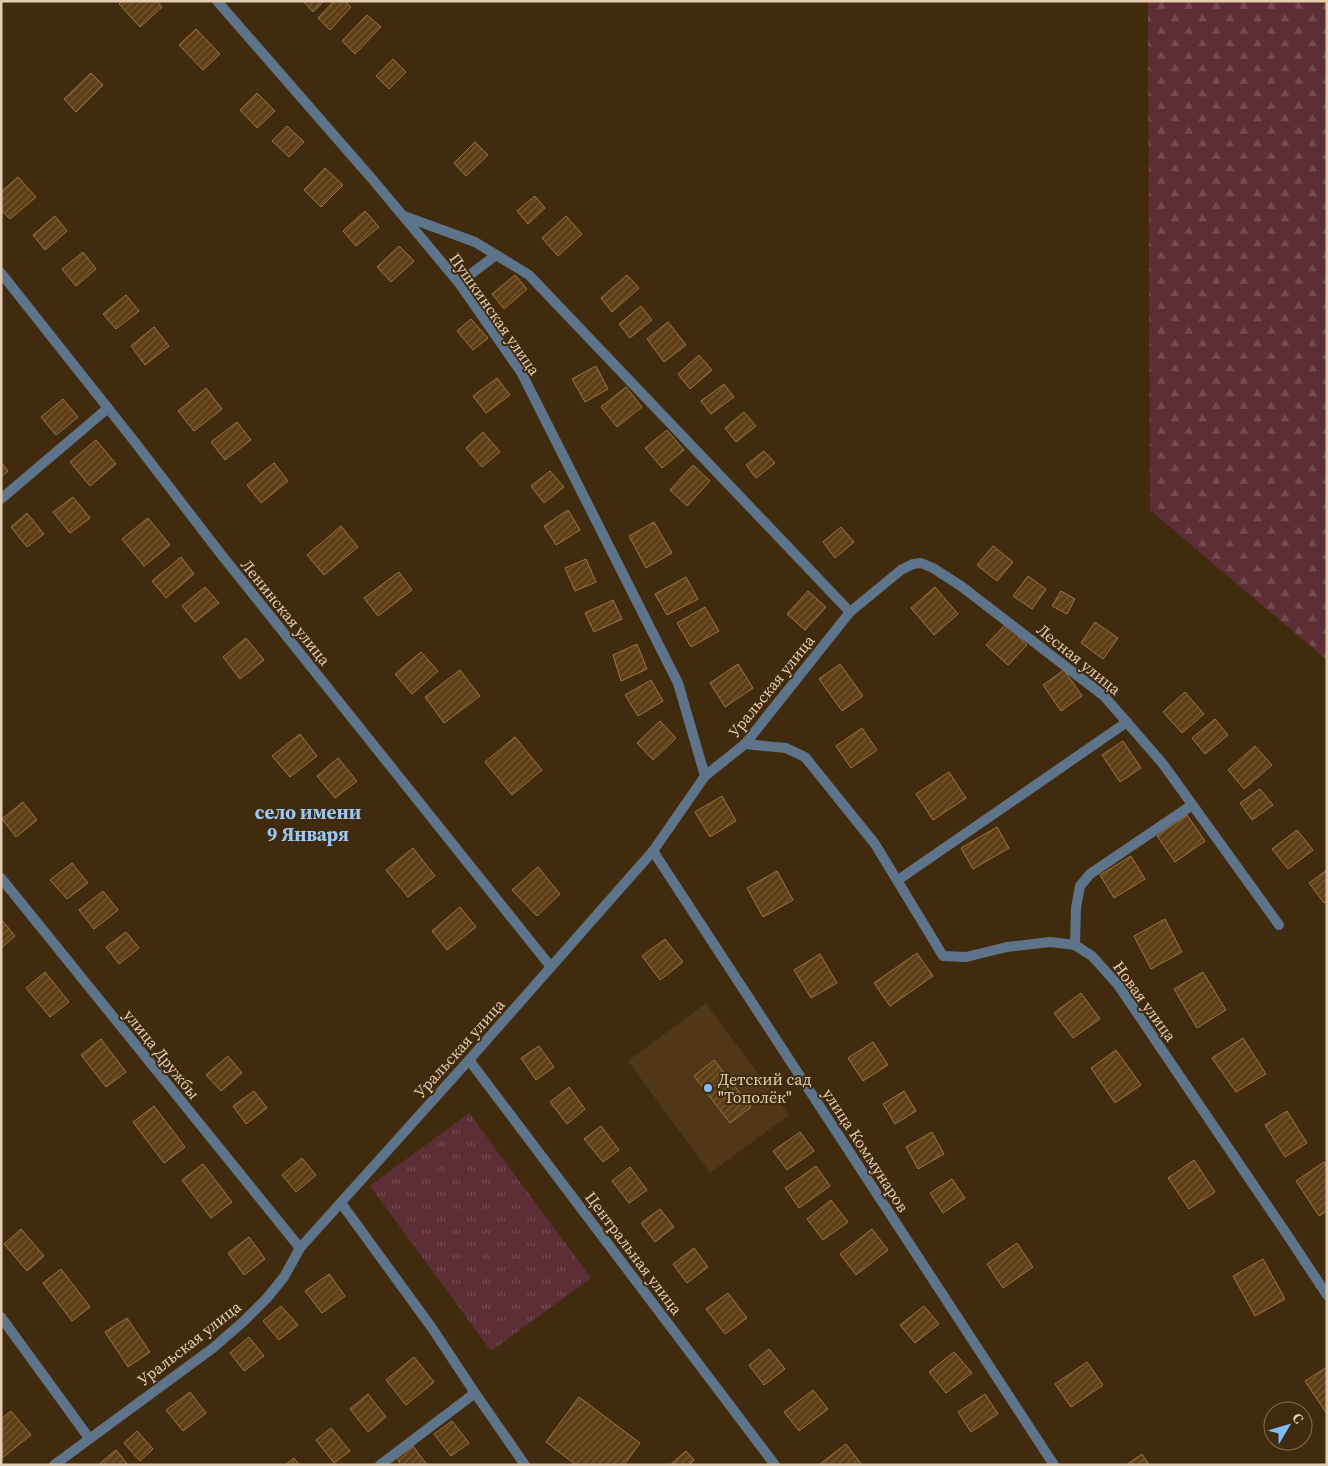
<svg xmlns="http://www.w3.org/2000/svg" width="1328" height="1466" font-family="'Source Serif 4',serif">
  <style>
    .built { fill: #503717 }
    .forest { fill: url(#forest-firs) }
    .park { fill: url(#park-tufts) }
    .building { fill: url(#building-hatch); stroke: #9f743f }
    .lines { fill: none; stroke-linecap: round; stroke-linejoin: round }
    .minor { stroke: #5e748a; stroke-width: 10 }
    .tertiary { stroke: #5e748a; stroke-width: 10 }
    .poi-dot { fill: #81bdfa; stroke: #412b0e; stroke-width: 2 }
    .labels { text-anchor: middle; stroke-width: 4; stroke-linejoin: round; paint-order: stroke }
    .street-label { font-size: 16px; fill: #e5cdb3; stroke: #412b0e }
    .poi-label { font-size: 16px; fill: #e5cdb3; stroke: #412b0e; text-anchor: start }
    .quarter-label { font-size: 19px; font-weight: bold; fill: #9cc8f6; stroke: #412b0e }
  </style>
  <defs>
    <pattern id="forest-firs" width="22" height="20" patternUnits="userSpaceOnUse" patternTransform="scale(1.25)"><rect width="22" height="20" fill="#5e2e36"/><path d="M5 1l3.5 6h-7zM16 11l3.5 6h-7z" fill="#754b51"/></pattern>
    <pattern id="park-tufts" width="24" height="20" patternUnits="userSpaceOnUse" patternTransform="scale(1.25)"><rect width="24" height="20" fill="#5e2e36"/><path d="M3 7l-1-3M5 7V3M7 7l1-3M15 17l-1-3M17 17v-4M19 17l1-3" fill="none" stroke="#754b51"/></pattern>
    <pattern id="building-hatch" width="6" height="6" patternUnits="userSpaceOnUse" patternTransform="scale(1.25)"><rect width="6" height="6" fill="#5d3e15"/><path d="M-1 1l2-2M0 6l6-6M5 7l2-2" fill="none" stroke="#745935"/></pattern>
  </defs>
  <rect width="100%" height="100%" fill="#412b0e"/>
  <!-- built -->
  <polygon class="built" points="706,1003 789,1115 710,1173 628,1061"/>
  <!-- forest -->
  <polygon class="forest" points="1148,1 1327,1 1327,660 1150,510"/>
  <!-- park -->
  <polygon class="park" points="469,1113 591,1278 491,1351 370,1186"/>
  <!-- building -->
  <g class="building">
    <polygon points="122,1 157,1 162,7 140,27 119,4"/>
    <polygon points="303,1 324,1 313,12"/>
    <polygon points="334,1 345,1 351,7 330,30 318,18"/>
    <polygon points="367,15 381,27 355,54 342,41"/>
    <polygon points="196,29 220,54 203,70 179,45"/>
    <polygon points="393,59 406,72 389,89 376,76"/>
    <polygon points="91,73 103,85 76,112 64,99"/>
    <polygon points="257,93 275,111 257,128 240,110"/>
    <polygon points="287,126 304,142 289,157 272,141"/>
    <polygon points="475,142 488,155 466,176 454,163"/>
    <polygon points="325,168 343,185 321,207 304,190"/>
    <polygon points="18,177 36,197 10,219 1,210 1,192"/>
    <polygon points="535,196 545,208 528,224 517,211"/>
    <polygon points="365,211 379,227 356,246 343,231"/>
    <polygon points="55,216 67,231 45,250 33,235"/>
    <polygon points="566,216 582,234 558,256 542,238"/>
    <polygon points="399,246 414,261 391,282 377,267"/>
    <polygon points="83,252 96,269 76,286 62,269"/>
    <polygon points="515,275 527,289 504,309 492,294"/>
    <polygon points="627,275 639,288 612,312 601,298"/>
    <polygon points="126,295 139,311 116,329 103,314"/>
    <polygon points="641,306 652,320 630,338 619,324"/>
    <polygon points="471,319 488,338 473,350 457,331"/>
    <polygon points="668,322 686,345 664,362 647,339"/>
    <polygon points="154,327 169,346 145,365 131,346"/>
    <polygon points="699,355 712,370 690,389 678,374"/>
    <polygon points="596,366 608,389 585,402 572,379"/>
    <polygon points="497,378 510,395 486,413 473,396"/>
    <polygon points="724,384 734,397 711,414 701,401"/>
    <polygon points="626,387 642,407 617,427 601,407"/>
    <polygon points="206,388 222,409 194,431 178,411"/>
    <polygon points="63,399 78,417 56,435 41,417"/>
    <polygon points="744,412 756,426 736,442 725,428"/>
    <polygon points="237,422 251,440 225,460 211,442"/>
    <polygon points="667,430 684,450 662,468 645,448"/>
    <polygon points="483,432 500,452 482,467 466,448"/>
    <polygon points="96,440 116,464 90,486 70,462"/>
    <polygon points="764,451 775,463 756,478 746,465"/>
    <polygon points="1,462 8,471 1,477"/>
    <polygon points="274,463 288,481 261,503 247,485"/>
    <polygon points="693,465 710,481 687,506 670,490"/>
    <polygon points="550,471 564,487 544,503 531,486"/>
    <polygon points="73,497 90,518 70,533 53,512"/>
    <polygon points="568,510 580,530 556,545 544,526"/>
    <polygon points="27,513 44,534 27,547 11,527"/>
    <polygon points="148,518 170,545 144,566 122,539"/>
    <polygon points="654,522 672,553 646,568 629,536"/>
    <polygon points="341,526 358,547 324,575 307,555"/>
    <polygon points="841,527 854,542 835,558 823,542"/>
    <polygon points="993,546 1013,562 997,581 977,565"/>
    <polygon points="181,557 194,574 166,598 152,581"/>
    <polygon points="586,559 596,582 575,591 565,568"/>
    <polygon points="399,572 412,590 378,616 364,598"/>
    <polygon points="1028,576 1046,589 1032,609 1013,596"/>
    <polygon points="686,577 698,599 667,615 655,594"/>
    <polygon points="205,587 219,603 195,622 182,606"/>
    <polygon points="935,587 958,614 934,635 911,608"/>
    <polygon points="808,591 826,607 805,630 787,614"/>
    <polygon points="1061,591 1075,599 1067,614 1052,606"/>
    <polygon points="613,600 622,619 594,632 585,613"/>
    <polygon points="705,607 719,631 691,647 677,623"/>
    <polygon points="1095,622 1118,638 1103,659 1081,643"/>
    <polygon points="1006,624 1027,645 1008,665 986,645"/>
    <polygon points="246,638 264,660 240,679 223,657"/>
    <polygon points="637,644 647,669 621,681 613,655"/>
    <polygon points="421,652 438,671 412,694 395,674"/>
    <polygon points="738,664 753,688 725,707 710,683"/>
    <polygon points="840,664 863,696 842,711 819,679"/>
    <polygon points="460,670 480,696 444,723 425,697"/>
    <polygon points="1064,670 1082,696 1061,711 1043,685"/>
    <polygon points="651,680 663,701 638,716 625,695"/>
    <polygon points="1185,692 1204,714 1182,733 1163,712"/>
    <polygon points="1215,719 1228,735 1205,754 1192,738"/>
    <polygon points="660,721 676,738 653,760 637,743"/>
    <polygon points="862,728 877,750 851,768 836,746"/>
    <polygon points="300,734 317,756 290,777 272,756"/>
    <polygon points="515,737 542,770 512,795 485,762"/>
    <polygon points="1123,741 1141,768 1120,782 1102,755"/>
    <polygon points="1255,746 1272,765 1244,789 1228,770"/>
    <polygon points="338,758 357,781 335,798 317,776"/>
    <polygon points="949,772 966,798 933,820 916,794"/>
    <polygon points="1260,789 1273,805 1252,820 1240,803"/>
    <polygon points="722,796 736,821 710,837 695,812"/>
    <polygon points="23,802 37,820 16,837 2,819"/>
    <polygon points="1187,815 1205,841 1175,862 1157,836"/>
    <polygon points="997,827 1009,848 973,869 961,848"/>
    <polygon points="1297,830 1313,850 1288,869 1272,849"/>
    <polygon points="413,848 435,876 408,897 386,870"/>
    <polygon points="1131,856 1145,879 1114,898 1100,875"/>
    <polygon points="72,863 88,883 67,899 50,880"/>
    <polygon points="538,867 560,894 537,916 512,890"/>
    <polygon points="1327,870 1327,901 1324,903 1309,883"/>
    <polygon points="777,871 793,900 763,917 747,888"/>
    <polygon points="103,891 118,910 94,929 79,910"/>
    <polygon points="460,907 476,927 447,950 432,931"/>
    <polygon points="1,919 15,936 1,948"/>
    <polygon points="1165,919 1182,952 1151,969 1134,936"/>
    <polygon points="126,932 139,948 119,964 106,947"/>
    <polygon points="665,939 683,962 660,980 642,956"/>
    <polygon points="917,953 933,976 890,1006 874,983"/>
    <polygon points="820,954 837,983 811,998 794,970"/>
    <polygon points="45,972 69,1002 50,1017 26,988"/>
    <polygon points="1203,972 1226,1010 1197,1028 1174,989"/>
    <polygon points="1081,993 1100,1019 1073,1038 1054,1013"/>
    <polygon points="1243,1038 1266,1074 1236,1092 1212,1058"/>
    <polygon points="101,1039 126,1072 106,1087 81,1055"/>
    <polygon points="873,1042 888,1065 863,1081 848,1058"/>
    <polygon points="539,1046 554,1067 536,1080 521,1058"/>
    <polygon points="1116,1050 1141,1085 1115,1103 1091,1068"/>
    <polygon points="228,1056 242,1073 221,1091 206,1075"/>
    <polygon points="714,1060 751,1107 730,1123 694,1076"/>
    <polygon points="569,1087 585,1109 567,1124 550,1102"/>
    <polygon points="254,1091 267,1108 246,1124 233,1106"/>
    <polygon points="904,1091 916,1111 895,1124 883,1104"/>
    <polygon points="154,1106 185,1147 164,1163 133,1122"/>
    <polygon points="1287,1111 1307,1143 1285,1157 1265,1125"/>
    <polygon points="601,1126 619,1150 603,1162 584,1139"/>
    <polygon points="800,1132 814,1151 787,1170 773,1151"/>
    <polygon points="932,1132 944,1154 918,1169 906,1147"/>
    <polygon points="302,1158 316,1175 296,1192 282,1175"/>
    <polygon points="1194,1160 1215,1192 1189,1209 1168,1178"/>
    <polygon points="1324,1162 1327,1166 1327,1211 1319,1216 1296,1181"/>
    <polygon points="203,1164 232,1202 211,1218 182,1180"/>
    <polygon points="816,1166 830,1186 799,1208 785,1188"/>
    <polygon points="630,1167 647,1190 629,1203 612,1181"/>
    <polygon points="952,1179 965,1198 943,1213 930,1193"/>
    <polygon points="831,1200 848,1222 823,1240 807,1219"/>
    <polygon points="660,1209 674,1227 655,1242 641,1223"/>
    <polygon points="21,1229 44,1256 27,1271 4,1244"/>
    <polygon points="872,1229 888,1250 856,1275 840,1254"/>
    <polygon points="249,1237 265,1259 244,1275 228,1253"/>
    <polygon points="1017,1243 1033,1267 1003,1288 987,1264"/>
    <polygon points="694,1248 708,1267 687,1283 673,1264"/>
    <polygon points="1263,1259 1285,1299 1255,1316 1233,1276"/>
    <polygon points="61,1269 90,1307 72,1321 43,1283"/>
    <polygon points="329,1274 345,1296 322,1313 305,1291"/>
    <polygon points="728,1293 747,1318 725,1334 706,1309"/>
    <polygon points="281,1306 298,1325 279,1340 263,1321"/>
    <polygon points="924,1306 939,1324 915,1343 900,1325"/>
    <polygon points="127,1318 150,1352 128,1367 105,1332"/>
    <polygon points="249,1337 264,1356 244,1371 230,1353"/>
    <polygon points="769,1349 785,1369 764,1385 749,1365"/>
    <polygon points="954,1352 972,1373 946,1393 929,1372"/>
    <polygon points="414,1357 434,1382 406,1405 386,1380"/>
    <polygon points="1087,1362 1103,1385 1071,1407 1055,1384"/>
    <polygon points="1327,1367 1327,1414 1305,1381"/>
    <polygon points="813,1390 828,1409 799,1431 784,1412"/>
    <polygon points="190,1392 206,1413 183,1431 166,1410"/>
    <polygon points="368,1394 386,1417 368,1432 350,1409"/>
    <polygon points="985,1394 998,1414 971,1432 958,1412"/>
    <polygon points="579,1397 640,1443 624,1465 576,1465 546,1442"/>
    <polygon points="11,1411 31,1435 2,1458 1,1419"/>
    <polygon points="452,1421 469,1443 451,1456 434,1434"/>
    <polygon points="331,1428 350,1451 334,1463 316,1440"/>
    <polygon points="137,1431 153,1449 140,1461 124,1443"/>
    <polygon points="846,1444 862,1465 821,1465 820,1464"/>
    <polygon points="413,1446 427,1465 401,1465 397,1458"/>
    <polygon points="116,1450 128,1465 98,1465"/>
    <polygon points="686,1451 694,1460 689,1465 670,1465"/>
    <polygon points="1142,1454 1149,1465 1126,1465"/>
    <polygon points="294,1458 299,1465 285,1465"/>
  </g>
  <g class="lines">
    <!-- minor -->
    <g class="minor">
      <polyline points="217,1 373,180 459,283 521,372 678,683 705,776"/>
      <polyline points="404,216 475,242 529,275 850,612"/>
      <polyline points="459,283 496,255"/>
      <polyline points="1,499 108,408"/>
      <polyline points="745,744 786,748 805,757 875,844 943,956 966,957 1007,947 1050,942 1075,945 1092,956 1118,985 1286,1233 1327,1295"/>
      <polyline points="653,851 705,776 745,744 850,612 901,570 913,564 921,563 933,568 961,586 1104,696 1163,764 1279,925"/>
      <polyline points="898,880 1127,722"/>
      <polyline points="1075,945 1076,908 1080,886 1090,874 1192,805"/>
      <polyline points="469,1060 775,1465"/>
      <polyline points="341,1203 432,1328 475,1393 525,1465"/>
      <polyline points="1,1317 89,1438"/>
      <polyline points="380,1465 475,1393"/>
    </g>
    <!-- tertiary -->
    <g class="tertiary">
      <polyline points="1,273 134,441 220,553 551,967"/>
      <polyline points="1,878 300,1248"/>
      <polyline points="54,1465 213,1348 244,1321 267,1298 284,1277 300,1248 469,1060 653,851 1054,1465"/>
    </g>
  </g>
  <!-- markers -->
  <circle class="poi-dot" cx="708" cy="1088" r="5"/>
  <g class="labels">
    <!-- street labels -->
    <g class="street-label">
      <text transform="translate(495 314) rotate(55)" y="6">Пушкинская улица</text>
      <text transform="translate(286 612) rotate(51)" y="6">Ленинская улица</text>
      <text transform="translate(1079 659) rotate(39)" y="6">Лесная улица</text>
      <text transform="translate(771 686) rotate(-51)" y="6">Уральская улица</text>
      <text transform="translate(1145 1001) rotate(54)" y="6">Новая улица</text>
      <text transform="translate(459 1048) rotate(-48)" y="6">Уральская улица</text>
      <text transform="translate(162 1054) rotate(51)" y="6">улица Дружбы</text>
      <text transform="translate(866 1150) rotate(57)" y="6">улица Коммунаров</text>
      <text transform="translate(634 1253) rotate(53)" y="6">Центральная улица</text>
      <text transform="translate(189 1343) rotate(-38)" y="6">Уральская улица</text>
    </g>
    <!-- poi labels -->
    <g class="poi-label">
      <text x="718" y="1085">Детский сад<tspan x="718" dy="18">"Тополёк"</tspan></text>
    </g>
    <!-- quarter labels -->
    <g class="quarter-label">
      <text x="308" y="819">село имени<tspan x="308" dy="22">9 Января</tspan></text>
    </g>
  </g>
  <!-- border -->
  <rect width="1328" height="1466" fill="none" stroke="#e5cdb3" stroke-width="5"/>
  <!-- north arrow -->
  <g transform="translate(1288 1426) rotate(52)"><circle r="24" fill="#412b0e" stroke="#836c50"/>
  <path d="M0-4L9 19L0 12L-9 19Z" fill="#81bdfa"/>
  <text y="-8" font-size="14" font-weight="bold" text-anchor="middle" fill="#e5cdb3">С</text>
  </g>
</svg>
